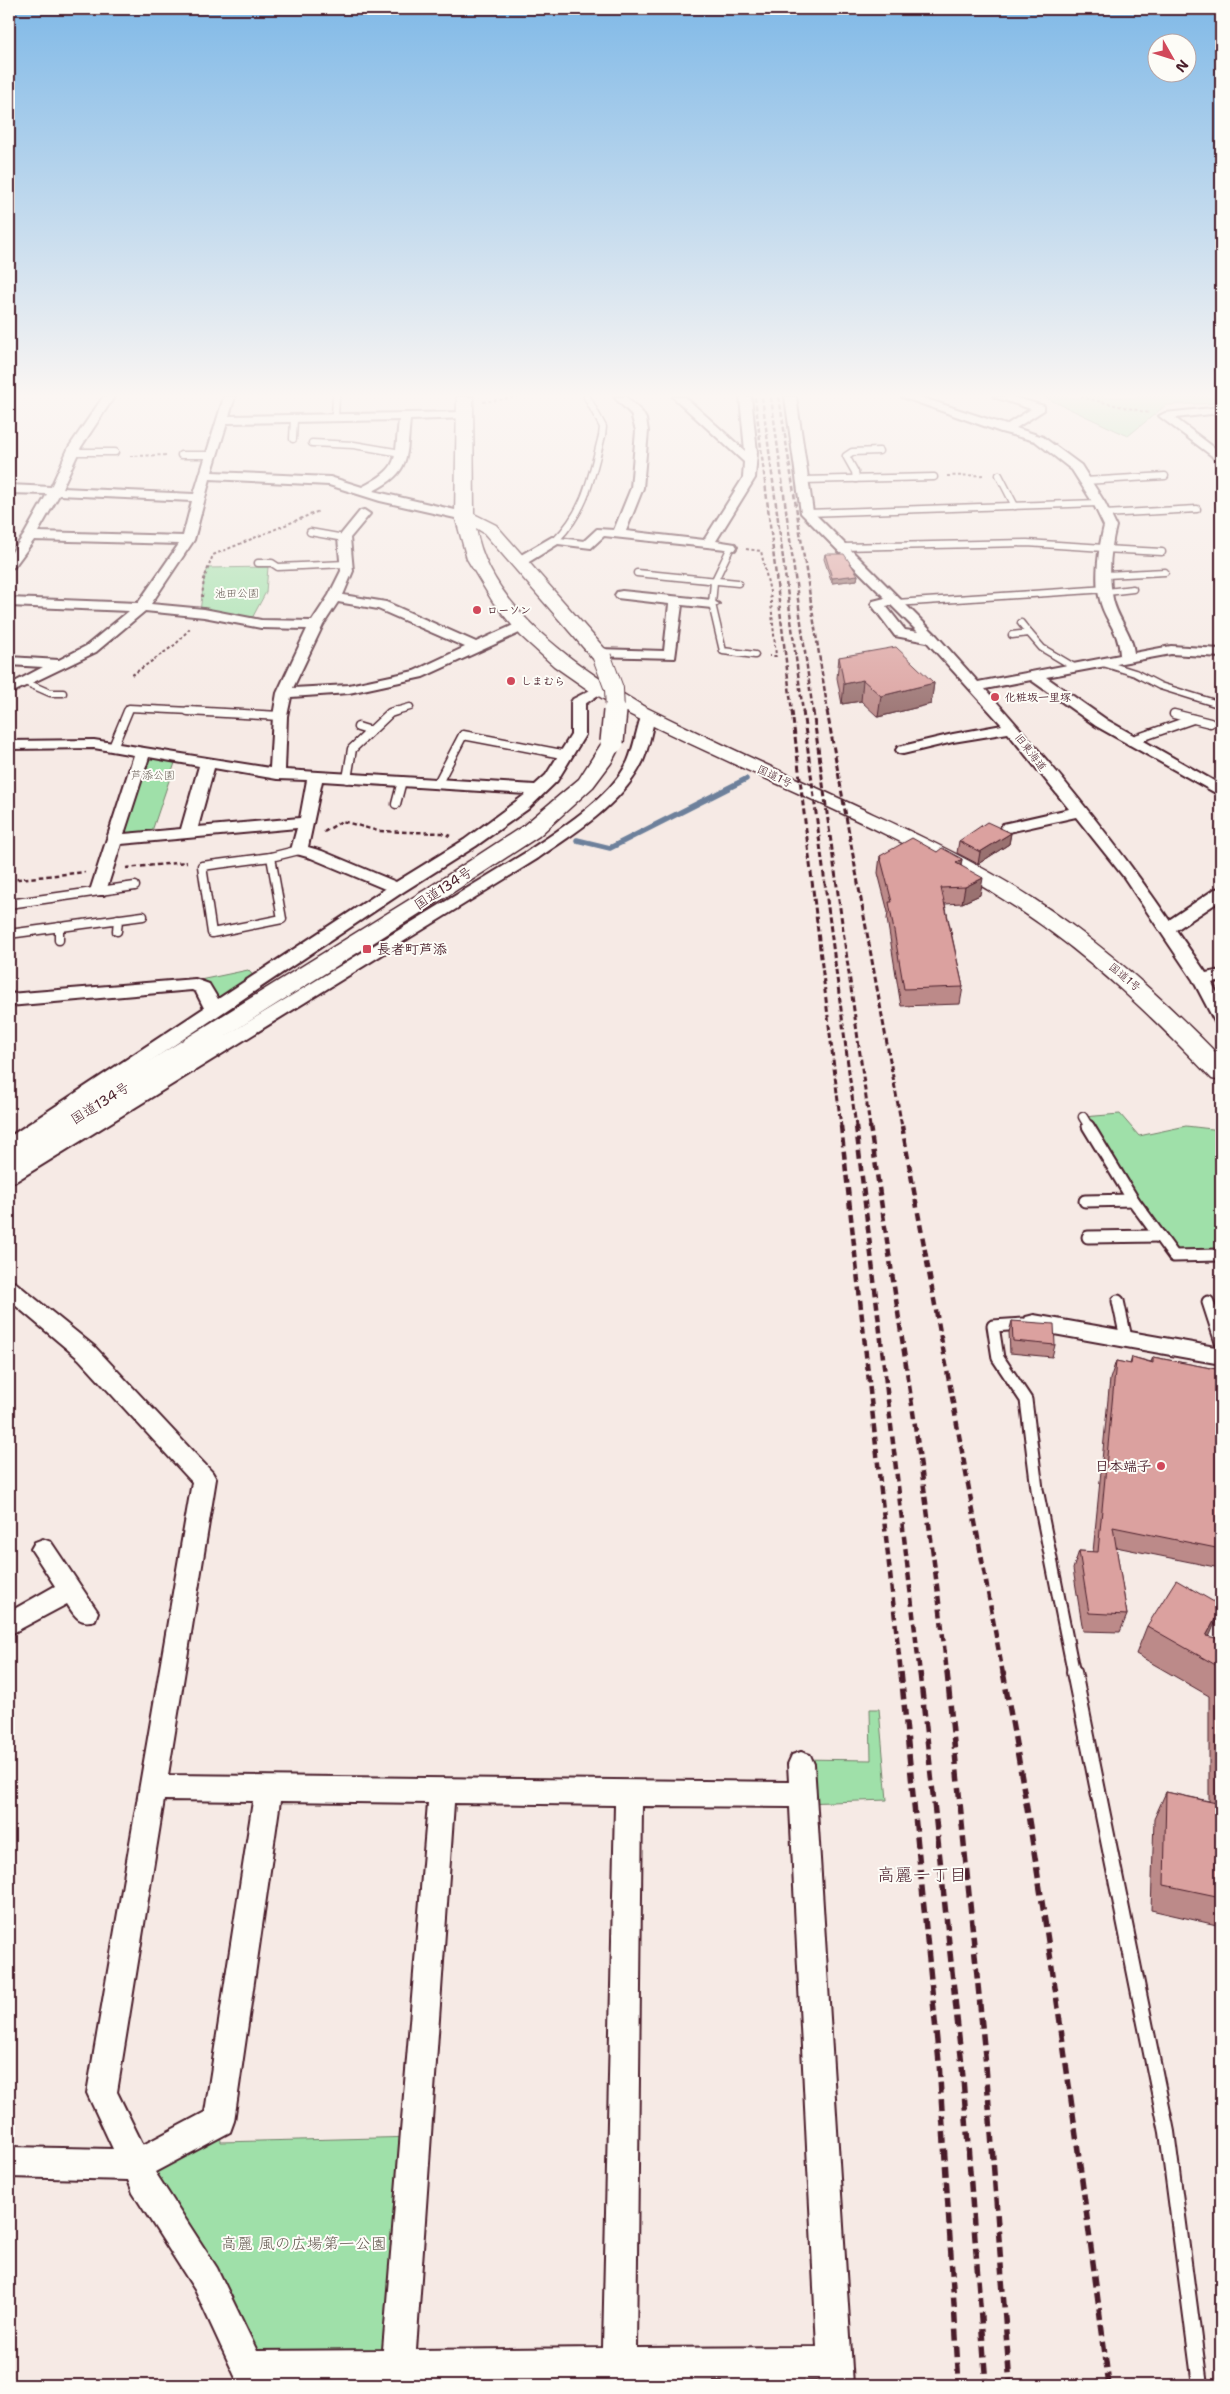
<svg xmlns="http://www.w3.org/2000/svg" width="1230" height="2394" font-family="'Shantell Sans','Klee One',sans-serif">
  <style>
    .green { fill: #9fe0a9; stroke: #74806a }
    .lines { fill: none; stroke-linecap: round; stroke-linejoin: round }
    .stream { stroke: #6d809b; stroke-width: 5.5 }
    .service-far3-casing { stroke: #4a1f2b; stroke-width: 9 }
    .service-far2-casing { stroke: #4a1f2b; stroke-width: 11 }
    .service-far1-casing { stroke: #4a1f2b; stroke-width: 15 }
    .service-casing { stroke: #4a1f2b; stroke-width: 18 }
    .minor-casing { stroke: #4a1f2b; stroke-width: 4 }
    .trunk-casing { stroke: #4a1f2b; stroke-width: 3 }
    .path-far1 { stroke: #4a1f2b; stroke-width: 2; stroke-dasharray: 3 2.5; stroke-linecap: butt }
    .path { stroke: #4a1f2b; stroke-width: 2.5; stroke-dasharray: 4.5 3; stroke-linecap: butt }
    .service-far3 { stroke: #fdfcf7; stroke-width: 6 }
    .service-far2 { stroke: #fdfcf7; stroke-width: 8 }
    .service-far1 { stroke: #fdfcf7; stroke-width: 11 }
    .service { stroke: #fdfcf7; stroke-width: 14 }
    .minor { fill: #fdfcf7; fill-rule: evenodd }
    .trunk { fill: #fdfcf7; fill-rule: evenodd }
    .rail-far3 { stroke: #4a1f2b; stroke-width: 2.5; stroke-dasharray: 5 2.5; stroke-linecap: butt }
    .rail-far2 { stroke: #4a1f2b; stroke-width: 3; stroke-dasharray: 6 3; stroke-linecap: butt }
    .rail-far1 { stroke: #4a1f2b; stroke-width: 4.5; stroke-dasharray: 8 4.5; stroke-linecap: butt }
    .rail { stroke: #4a1f2b; stroke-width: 5.5; stroke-dasharray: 11 5.5; stroke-linecap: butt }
    .trunk-bridge-far1-casing { stroke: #4a1f2b; stroke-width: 20; stroke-linecap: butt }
    .trunk-bridge-casing { stroke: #4a1f2b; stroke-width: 26; stroke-linecap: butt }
    .trunk-bridge-far1 { stroke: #fdfcf7; stroke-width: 18 }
    .trunk-bridge { stroke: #fdfcf7; stroke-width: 23 }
    .wall { fill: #bc8a89; stroke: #4a1f2b }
    .shaded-wall { fill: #99716f; stroke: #4a1f2b }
    .building { fill: #dba19f; stroke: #4a1f2b }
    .poi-dot { fill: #d1495b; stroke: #fdfcf7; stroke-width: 2 }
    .labels { text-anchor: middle; stroke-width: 4; stroke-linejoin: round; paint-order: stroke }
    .far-park-label { font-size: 11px; fill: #645951; stroke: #fdfcf7 }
    .far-poi-label { font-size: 11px; font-weight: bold; fill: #4a1f2b; stroke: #fdfcf7; text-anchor: start }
    .far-street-label { font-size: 11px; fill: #4a1f2b; stroke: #fdfcf7 }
    .street-label { font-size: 14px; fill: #4a1f2b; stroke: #fdfcf7 }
    .poi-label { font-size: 14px; font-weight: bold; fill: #4a1f2b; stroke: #fdfcf7; text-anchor: start }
    .near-park-label { font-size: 16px; fill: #645951; stroke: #fdfcf7 }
    .near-neighbourhood-label { font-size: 18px; fill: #4a1f2b; stroke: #fdfcf7 }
  </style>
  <rect width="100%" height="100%" fill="#f6eae5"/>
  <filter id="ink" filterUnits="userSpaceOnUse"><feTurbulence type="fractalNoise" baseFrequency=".02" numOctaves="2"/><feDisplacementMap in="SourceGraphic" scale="10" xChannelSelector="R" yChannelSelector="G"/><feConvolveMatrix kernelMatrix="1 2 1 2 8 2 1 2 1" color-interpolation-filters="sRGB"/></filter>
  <g filter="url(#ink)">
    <!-- green -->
    <g class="green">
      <polygon points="1044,397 1221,397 1221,403 1166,405 1128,436"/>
      <polygon points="268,567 266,592 250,622 200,612 204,579 208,568"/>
      <polygon points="143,752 177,757 150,837 114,840"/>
      <polygon points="248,970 258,981 214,1009 200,980"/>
      <polygon points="1120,1114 1139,1136 1186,1126 1221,1130 1221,1255 1174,1256 1083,1117"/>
      <polygon points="870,1709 879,1709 887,1800 803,1803 800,1759 871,1760"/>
      <polygon points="219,2121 221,2142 416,2137 398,2366 247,2368 137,2165"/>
    </g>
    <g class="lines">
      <!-- stream -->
      <polyline class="stream" points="577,840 610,848 746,779"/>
      <defs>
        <g id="service-far3">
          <polyline points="335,418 336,397"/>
          <polyline points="293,439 294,419"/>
          <polyline points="312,443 354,445 401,453"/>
          <polyline points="72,452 115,452"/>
          <polyline points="181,455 211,455"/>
          <polyline points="999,475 1015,506"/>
          <polyline points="856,479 855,472 846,456 852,452 879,451"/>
          <polyline points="802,480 934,477"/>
          <polyline points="1085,481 1165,476"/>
          <polyline points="807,513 1099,503"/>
          <polyline points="1104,514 1197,509"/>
          <polyline points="310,532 344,538"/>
          <path d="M556,540C587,509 591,477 602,436L603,427L587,397"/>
          <polyline points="731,547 714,582 712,604 723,651 755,655"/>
          <polyline points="842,547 1027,543 1104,548"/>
          <polyline points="1104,549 1162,552"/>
          <polyline points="258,563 272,563 278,567 346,564"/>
          <polyline points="637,573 738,583"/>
          <polyline points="1106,575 1165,572"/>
          <polyline points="1107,592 1133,589"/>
          <polyline points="896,603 1107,589"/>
          <polyline points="1021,623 1029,633"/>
          <polyline points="1012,635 1029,633 1042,648 1074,667"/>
          <polyline points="1103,663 1135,673 1160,686 1221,705"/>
          <polyline points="25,682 50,693 63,693"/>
          <polyline points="127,712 129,708 212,712"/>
          <polyline points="392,712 410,707"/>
        </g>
        <g id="service-far2">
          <polyline points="188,711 280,716"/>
          <polyline points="1174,714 1210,723"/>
          <polyline points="358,727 371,731"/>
          <polyline points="1130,741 1193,719"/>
          <polyline points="113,747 128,711"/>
          <polyline points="347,779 352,749 390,713 396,711"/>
          <polyline points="438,783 463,735 567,755"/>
          <polyline points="396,804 402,781"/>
          <polygon points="271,857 282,919 212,933 202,866"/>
          <polyline points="271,857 299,850"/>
          <polyline points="9,904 135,886"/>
          <polyline points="59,927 59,940"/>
          <polyline points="117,931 118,919"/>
          <polyline points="9,934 143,916"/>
          <polyline points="1083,1117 1089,1127"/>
        </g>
        <g id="service-far1">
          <polyline points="1088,1126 1133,1200 1174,1256 1221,1255"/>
          <polyline points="1085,1201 1133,1200"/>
          <polyline points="1088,1237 1160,1236"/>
          <polyline points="1118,1301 1126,1338"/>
          <polyline points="1208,1302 1221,1342"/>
          <polyline points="1023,1324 993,1326 998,1358 1026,1400 1037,1489 1074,1674"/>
        </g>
        <polyline id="service" points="1074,1672 1167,2132 1200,2385"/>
        <g id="minor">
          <path d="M103,397H114L81,447L62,488L194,494L224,397H235L229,416L466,412L472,415L466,418L410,420C406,458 411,472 373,491L468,513L470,516L464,520L380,501L329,485L210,479L194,540L151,604L204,609L261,620L312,621L329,595L341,571L338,538L360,511L364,510L370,514L350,538L353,571L343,595L386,602L476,642L518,623H528L530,626L528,629L423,677L349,693L291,697L287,716L285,770L535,785L546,775L571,735V702L573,699L600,685L607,689L585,704V735L557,781L528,809L476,846L403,892L16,1151L9,1153V1137L204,1008L196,992L192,990L9,1006V994L195,979L209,984L218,999L385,889L311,858L293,853L291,850L297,828L121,844L106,891L104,895H92L90,891L134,755L94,748L9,749V741L94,740L270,768L273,716L277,693L307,629L261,628L204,617L145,611L96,652L9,694V685L43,667L9,665V657L59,660L86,646L129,611L9,606V598L138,603L179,544L34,540L14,567L9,568V556L24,535L47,494L9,493V485L51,487L69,447ZM399,420C394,461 401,467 362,487L330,477L212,472L227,423ZM59,495L192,501L183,536L38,532ZM338,602L378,609L465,647L414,671L349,685L293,688L323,625ZM149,757L199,766L181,829L124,834ZM214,768L277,779L307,780L300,818L198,827ZM322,781L526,794L464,840L396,882L322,851L308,847Z"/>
          <polygon points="614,397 626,397 642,412 646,419 648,431 643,488 626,531 704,540 743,478 744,462 673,397 685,397 745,451 740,397 751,397 757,452 755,478 716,541 735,544 737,547 735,550 604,536 591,548 558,544 524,565 514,565 513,562 514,559 552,537 584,541 597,529 614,530 631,488 636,431 631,414"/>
          <path d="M785,397H796L813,512L937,636L978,682L1120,655C1119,629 1105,622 1100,600C1094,581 1099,545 1104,526L1093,503L1072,470L1035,441L1001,432L902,397H920L1006,425L1031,409L994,397H1013L1044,406V410L1016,428L1043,437L1081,465L1105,503L1116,526C1110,549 1108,576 1113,599C1117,619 1132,632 1134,653L1171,646L1221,649V657L1171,654L1046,677L1107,720L1221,785V796L1096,726L1031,680L985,689C1050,762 1114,839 1169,920L1215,889L1221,888V900L1176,930L1206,973L1221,970V980L1212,983L1221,1001V1024L1215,1022L1193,980L1123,876L1076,817L1009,832L1003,830L1001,827L1003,824L1069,809L1008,733L953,742L903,754L898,753L896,750L898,747L953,734L1002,725L927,642L895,636L871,604L873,601L885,598L801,513ZM891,605L918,632L905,630L886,606Z"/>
          <polygon points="1221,407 1221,413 1175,418 1220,452 1221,465 1217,463 1212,456 1159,416 1165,413"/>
          <polygon points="622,591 712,600 719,604 712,608 682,605 675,658 593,656 591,653 598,649 664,651 669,604 617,598 615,595 617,592"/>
          <path d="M648,713L655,717C651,732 649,747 643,761C623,804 574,833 537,859L16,1181L9,1183V1167L212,1044L201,1034L204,1030C213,1027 218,1031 225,1036L525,853C558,830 611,798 628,761C634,747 636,732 641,717Z"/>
          <path d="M9,1281L16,1283L95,1347L212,1472L216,1479L168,1775L789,1782L788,1764L792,1755L801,1752L810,1755L814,1764L816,1795L853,2385H819V2380L239,2385L195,2290L133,2193L128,2180L9,2177V2147L113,2149L87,2093L192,1482L79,1359L9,1300ZM164,1800L253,1801L205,2112L143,2145L117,2092ZM280,1801L428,1803L383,2350L257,2351L217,2268L155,2172L230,2132L234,2121ZM454,1803L615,1805L603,2348L416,2350ZM642,1806L790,1807L817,2347L636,2348Z"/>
          <polygon points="1034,1315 1221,1348 1221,1364 1026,1329 1023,1323 1026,1317"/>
          <path d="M43,1539L51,1542L98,1612L95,1620C79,1625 75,1616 67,1604L9,1635V1612L55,1586L31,1549L35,1542Z"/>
        </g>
        <g id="trunk">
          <path d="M457,397H473L474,514L496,525L612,657L609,661L602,663L595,661L484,533L476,528C489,608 579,668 643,706C719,744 796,778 873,814C928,839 983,866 1034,899C1103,944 1164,999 1221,1058V1081L1212,1079C1152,1016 1090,956 1017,908C896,829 757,779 629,714L590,691L554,666L521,636L493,602L467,559L455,516Z"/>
          <polygon points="612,736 619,738 622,742 611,763 593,787 539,836 441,900 19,1167 9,1169 9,1148 425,890 523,826 579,779 605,738"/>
        </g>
      </defs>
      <!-- service-far3 casing -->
      <use href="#service-far3" class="service-far3-casing"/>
      <!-- service-far2 casing -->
      <use href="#service-far2" class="service-far2-casing"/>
      <!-- service-far1 casing -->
      <use href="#service-far1" class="service-far1-casing"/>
      <!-- service casing -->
      <use href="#service" class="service-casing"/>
      <!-- minor casing -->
      <use href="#minor" class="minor-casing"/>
      <!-- trunk casing -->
      <use href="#trunk" class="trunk-casing"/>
      <!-- path-far1 -->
      <g class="path-far1">
        <polyline points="1081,397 1149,413"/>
        <polyline points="483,402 518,397"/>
        <polyline points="130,456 168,455"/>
        <polyline points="947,476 985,475"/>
        <polyline points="746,549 761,551 770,592 776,656 769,656"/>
        <polyline points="202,597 204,579 213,555 319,511"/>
        <polyline points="132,675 176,644 190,628"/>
      </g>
      <!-- path -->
      <g class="path">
        <polyline points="324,832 342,821 378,831 442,833 450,836"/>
        <polyline points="126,868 187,862"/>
        <polyline points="9,880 85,872"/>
      </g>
      <!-- service-far3 -->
      <use href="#service-far3" class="service-far3"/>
      <!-- service-far2 -->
      <use href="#service-far2" class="service-far2"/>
      <!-- service-far1 -->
      <use href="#service-far1" class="service-far1"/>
      <!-- service -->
      <use href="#service" class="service"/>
      <!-- minor -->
      <use href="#minor" class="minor"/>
      <!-- trunk -->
      <use href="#trunk" class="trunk"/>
      <!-- rail-far3 -->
      <g class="rail-far3">
        <polyline points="755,397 792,712"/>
        <polyline points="762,397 803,712"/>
        <polyline points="771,397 813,712"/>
        <polyline points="779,397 828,712"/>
      </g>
      <!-- rail-far2 -->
      <g class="rail-far2">
        <polyline points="792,711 841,1127"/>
        <polyline points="803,711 856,1127"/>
        <polyline points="813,711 870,1127"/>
        <polyline points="827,711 902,1127"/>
      </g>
      <!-- rail-far1 -->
      <g class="rail-far1">
        <polyline points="841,1126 901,1674"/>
        <polyline points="856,1126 920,1674"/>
        <path d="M870,1126C896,1308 928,1490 947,1674"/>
        <polyline points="902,1126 1003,1674"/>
      </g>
      <!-- rail -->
      <g class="rail">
        <polyline points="901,1672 939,2062 959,2385"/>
        <polyline points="920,1672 962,2065 986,2385"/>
        <polyline points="947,1672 986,2066 1010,2385"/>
        <path d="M1003,1672C1047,1909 1078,2147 1109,2385"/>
      </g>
      <defs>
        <polyline id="trunk-bridge-far1" points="602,657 614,689 615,712"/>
        <polyline id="trunk-bridge" points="612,742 615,711"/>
      </defs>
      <!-- trunk-bridge-far1 casing -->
      <use href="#trunk-bridge-far1" class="trunk-bridge-far1-casing"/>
      <!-- trunk-bridge casing -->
      <use href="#trunk-bridge" class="trunk-bridge-casing"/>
      <!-- trunk-bridge-far1 -->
      <use href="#trunk-bridge-far1" class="trunk-bridge-far1"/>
      <!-- trunk-bridge -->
      <use href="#trunk-bridge" class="trunk-bridge"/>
    </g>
    <!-- wall -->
    <g class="wall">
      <polygon points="825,554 858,575 857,580 832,583 824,559"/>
      <polygon points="839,657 934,683 931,704 878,717 861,701 842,704 837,678"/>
      <polygon points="1011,833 1009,844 978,864 957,853 959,841"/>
      <polygon points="937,852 962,859 961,865 980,895 962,903 945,904 963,987 960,1004 901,1006 887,919 888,912 878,873 880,856"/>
      <polygon points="1012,1321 1055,1345 1052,1357 1010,1353 1009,1332"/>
      <polygon points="1132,1357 1151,1362 1153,1357 1221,1370 1221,1565 1220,1568 1116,1547 1127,1615 1120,1632 1083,1631 1073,1569 1079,1551 1093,1552 1110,1379 1116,1361 1130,1364"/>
      <polygon points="1147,1626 1221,1639 1221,1926 1151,1910 1154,1819 1166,1792 1209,1801 1209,1696 1136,1654"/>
    </g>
    <!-- shaded-wall -->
    <g class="shaded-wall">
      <polygon points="858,575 857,580 832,583 832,578"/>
      <polygon points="863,680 861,701 842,704 844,684"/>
      <polygon points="934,683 931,704 878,717 881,696"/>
      <polygon points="1011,833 1009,844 978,864 980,852"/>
      <polygon points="962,859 959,875 956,863"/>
      <polygon points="983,878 980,895 962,903 965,887"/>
      <polygon points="1221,1609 1210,1635 1199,1655 1206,1636"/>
    </g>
    <!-- building -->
    <g class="building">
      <polygon points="825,554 844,554 858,575 832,578"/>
      <polygon points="896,647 934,683 881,696 863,680 844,684 839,657"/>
      <polygon points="987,822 1011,833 980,852 959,841"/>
      <polygon points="912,838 937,852 942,848 962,859 956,863 983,878 965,887 941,888 963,987 904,989 889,902 892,902 880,856"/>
      <polygon points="1012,1321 1054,1324 1055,1345 1013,1341"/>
      <polygon points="1132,1357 1153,1363 1153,1357 1221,1370 1221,1549 1113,1527 1127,1615 1089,1613 1079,1551 1098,1552 1116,1361 1131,1364"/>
      <polygon points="1176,1580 1221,1606 1221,1608 1206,1636 1221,1639 1221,1668 1147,1626"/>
      <polygon points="1166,1792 1221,1804 1221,1897 1164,1885"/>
    </g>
  </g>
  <!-- sky -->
  <linearGradient id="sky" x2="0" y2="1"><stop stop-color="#80b9e7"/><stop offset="0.54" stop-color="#fbf6f3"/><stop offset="1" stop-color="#fbf6f3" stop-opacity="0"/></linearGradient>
  <rect width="1230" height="733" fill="url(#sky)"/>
  <!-- markers -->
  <g class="poi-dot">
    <circle cx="477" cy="610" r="5"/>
    <circle cx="511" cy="681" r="5"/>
    <circle cx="995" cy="697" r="5"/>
    <rect x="362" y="944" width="10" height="10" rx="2.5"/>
    <circle cx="1161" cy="1466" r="5"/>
  </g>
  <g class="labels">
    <!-- far-park labels -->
    <g class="far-park-label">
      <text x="237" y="597">池田公園</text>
      <text x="153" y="779">芦添公園</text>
    </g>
    <!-- far-poi labels -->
    <g class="far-poi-label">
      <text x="487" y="614">ローソン</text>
      <text x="521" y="685">しまむら</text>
      <text x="1005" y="701">化粧坂一里塚</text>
    </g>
    <!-- far-street labels -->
    <g class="far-street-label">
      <text transform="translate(1031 752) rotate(52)" y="4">旧東海道</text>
      <text transform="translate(775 776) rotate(25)" y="4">国道1号</text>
      <text transform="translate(1125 977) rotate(40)" y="4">国道1号</text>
    </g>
    <!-- street labels -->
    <g class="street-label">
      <text transform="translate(443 888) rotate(-33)" y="5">国道134号</text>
      <text transform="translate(100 1103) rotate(-32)" y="5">国道134号</text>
    </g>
    <!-- poi labels -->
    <g class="poi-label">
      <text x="377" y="954">長者町芦添</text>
      <text x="1151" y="1471" text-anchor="end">日本端子</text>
    </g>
    <!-- near-park labels -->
    <g class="near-park-label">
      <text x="304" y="2249">高麗 風の広場第一公園</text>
    </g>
    <!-- near-neighbourhood labels -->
    <g class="near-neighbourhood-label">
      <text x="922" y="1881">高麗一丁目</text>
    </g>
  </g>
  <!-- margin -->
  <rect width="1230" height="2394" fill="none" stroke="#fdfcf7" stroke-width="30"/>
  <rect x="15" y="15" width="1200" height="2364" fill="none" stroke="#4a1f2b" stroke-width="2" filter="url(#ink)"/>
  <!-- north arrow -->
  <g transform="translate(1172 58) rotate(129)"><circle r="24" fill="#fdfcf7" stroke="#b5a4a5"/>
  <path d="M0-4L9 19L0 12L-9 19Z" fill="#d1495b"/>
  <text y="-8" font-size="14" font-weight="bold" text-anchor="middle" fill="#4a1f2b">N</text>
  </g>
</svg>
